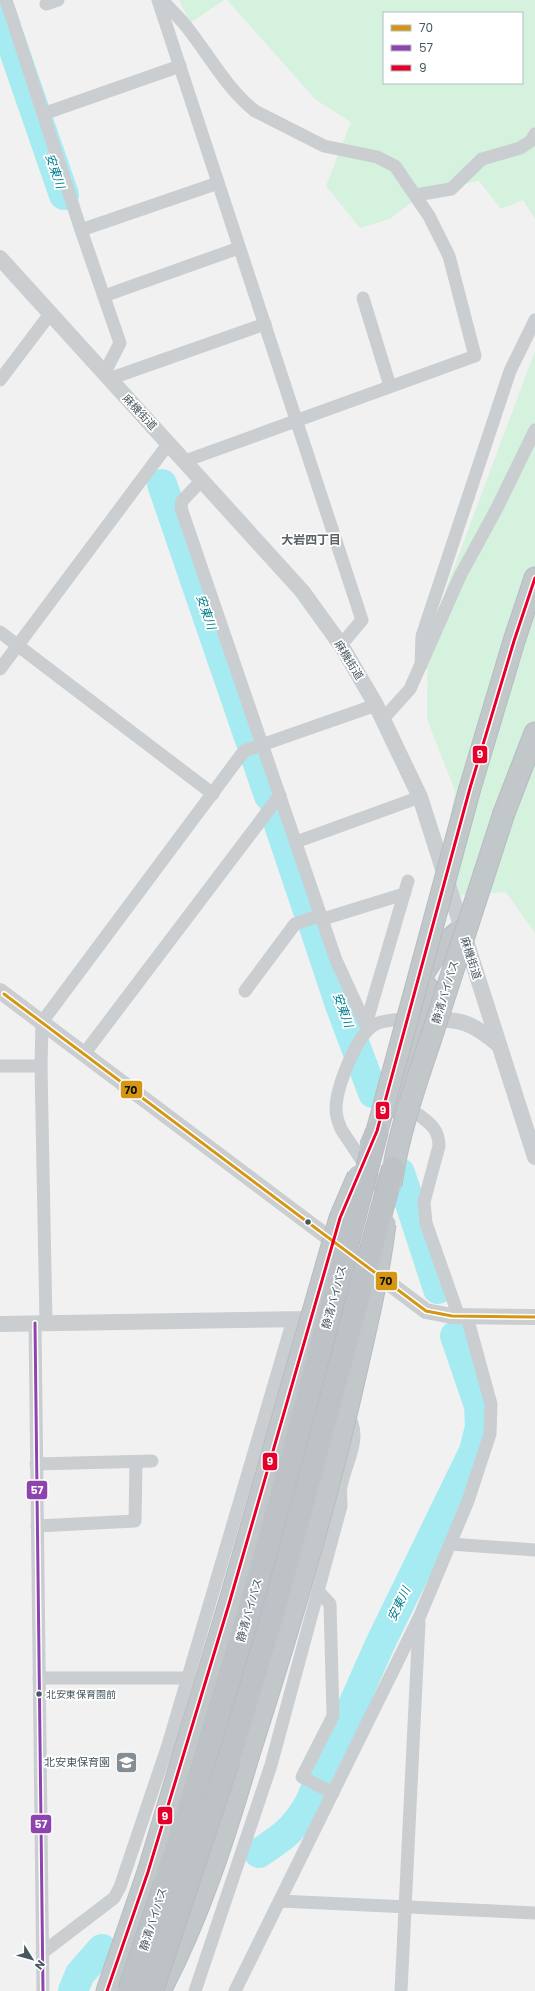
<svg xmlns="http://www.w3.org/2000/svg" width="535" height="1991" font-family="Poppins,'Noto Sans JP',sans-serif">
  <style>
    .green { fill: #d4f2dd; fill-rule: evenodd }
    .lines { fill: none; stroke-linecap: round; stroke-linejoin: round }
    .river { stroke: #a6ebf2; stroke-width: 30 }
    .trunk-casing { stroke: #b6bcc2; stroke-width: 23 }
    .minor { stroke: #caced1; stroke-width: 13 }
    .tertiary { stroke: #caced1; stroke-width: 16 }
    .trunk { stroke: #c2c7ca; stroke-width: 21 }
    .trunk-bridge-casing { stroke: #b6bcc2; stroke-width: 23; stroke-linecap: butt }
    .motorway-bridge-casing { stroke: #b6bcc2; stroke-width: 24; stroke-linecap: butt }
    .trunk-bridge { stroke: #c2c7ca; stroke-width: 21 }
    .motorway-bridge { stroke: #bcc2c6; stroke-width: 22 }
    .bus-1-casing { stroke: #fff; stroke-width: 6 }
    .bus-2-casing { stroke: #fff; stroke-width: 6 }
    .bus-3-casing { stroke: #fff; stroke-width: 6 }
    .bus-1 { stroke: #d49613; stroke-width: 3 }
    .bus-2 { stroke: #8e44ad; stroke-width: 3 }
    .bus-3 { stroke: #e4002b; stroke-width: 3 }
    .bus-dot { fill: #475760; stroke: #fff; stroke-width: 1.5 }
    .labels { text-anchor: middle; stroke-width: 3.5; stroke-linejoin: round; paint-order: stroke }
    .bus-label { font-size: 10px; fill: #475760; stroke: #fff; text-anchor: start }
    .street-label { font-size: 11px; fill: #475760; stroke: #fff }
    .poi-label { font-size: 11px; fill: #475760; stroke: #fff; text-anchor: end }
    .water-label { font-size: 12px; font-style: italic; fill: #05808f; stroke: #fff }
    .neighbourhood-label { font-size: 12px; font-weight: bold; fill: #5c6266; stroke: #fff }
    .line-badge { stroke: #fff; stroke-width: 1.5 }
    .badge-label { font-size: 11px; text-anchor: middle; font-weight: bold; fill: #fff }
    .pale-badge-label { font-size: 11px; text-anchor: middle; font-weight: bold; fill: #111 }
  </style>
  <rect width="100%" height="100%" fill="#f2f1f1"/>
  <!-- green -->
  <g class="green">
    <polygon points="179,0 224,0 190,23"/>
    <path d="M227,0H535V219L523,200L501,209L479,181L426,191L390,219L360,228L326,186L351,122L316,100ZM384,13H522V83H384Z"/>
    <polygon points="535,351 535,933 506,892 436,897 455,791 427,719 428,637"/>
  </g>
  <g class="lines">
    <!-- river -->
    <g class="river">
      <polyline points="0,10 64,195"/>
      <polyline points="162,484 250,740"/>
      <polyline points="255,755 269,796"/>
      <polyline points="275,813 308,911"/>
      <polyline points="314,927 340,1005 373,1093"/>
      <polyline points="400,1173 438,1289"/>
      <path d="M259,1853C283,1837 294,1830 309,1804L380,1644L474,1451L480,1427L479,1406L455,1336"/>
      <polyline points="73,1991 80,1974 102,1949"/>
    </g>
    <defs>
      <g id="trunk">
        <polyline points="470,788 514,641 535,578"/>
        <polyline points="504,813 535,733"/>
        <path d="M422,976C433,957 444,942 462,929"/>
        <polyline points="400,1109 427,987"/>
        <polyline points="107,1991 148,1872"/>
        <path d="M160,1991C199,1917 225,1836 248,1757"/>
      </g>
    </defs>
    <!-- trunk casing -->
    <use href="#trunk" class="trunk-casing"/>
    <!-- minor -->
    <g class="minor">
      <polyline points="6,0 81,230 120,343 104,374"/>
      <polyline points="158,0 362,620 341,645"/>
      <path d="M162,0C171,10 181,19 189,30C210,57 228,90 255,111L324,146L377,157L395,166L429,216L449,256L475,356L185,461"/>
      <polyline points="46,4 58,0"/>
      <polyline points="43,114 180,66"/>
      <polyline points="416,195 451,189 482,159 520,148 531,141 535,134"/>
      <polyline points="81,230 218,183"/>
      <polyline points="104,296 239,248"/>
      <polyline points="363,298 390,386"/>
      <polyline points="109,379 265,324"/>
      <polyline points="0,380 50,314"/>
      <polyline points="202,480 182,501 181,508 336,960 368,1030"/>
      <polyline points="0,632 213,794"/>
      <polyline points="421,665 422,636 510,371 535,320"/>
      <polyline points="0,669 169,443"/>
      <polyline points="383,719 410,689 460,576 497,508 535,430"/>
      <polyline points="296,842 420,797"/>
      <polyline points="323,919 404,894"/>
      <polyline points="245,991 295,924 321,915"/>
      <polyline points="366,1024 408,881"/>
      <polyline points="84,1054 280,795"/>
      <polyline points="0,1066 41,1066"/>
      <path d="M419,1115C431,1124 439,1130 439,1146L424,1202L426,1223L459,1317"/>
      <path d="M384,1194L341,1129C338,1122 336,1116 336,1109C336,1088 356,1036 374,1025C382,1020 394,1020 404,1019"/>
      <polyline points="46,1322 41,1066 42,1022 244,751 376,705"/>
      <polyline points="35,1323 43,1991"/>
      <polyline points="36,1464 152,1461"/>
      <polyline points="37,1526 135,1521 136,1462"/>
      <polyline points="450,1544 535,1550"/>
      <polyline points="318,1591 330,1604 333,1716 302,1777 333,1793"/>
      <polyline points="39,1678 188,1678"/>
      <polyline points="280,1901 535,1913"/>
      <polyline points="42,1953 114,1898 120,1887 168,1745 293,1320"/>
      <path d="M195,1991L271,1765L341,1506C341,1500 340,1493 341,1487C346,1459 365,1437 345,1410"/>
      <polyline points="235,1991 419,1618 468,1501 490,1434 491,1404 467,1317"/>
      <polyline points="401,1991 419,1623"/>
    </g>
    <!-- tertiary -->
    <g class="tertiary">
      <polyline points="0,258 302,591 341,645 376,705 420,797 535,1157"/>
      <polyline points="0,991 426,1311 452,1316 535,1317"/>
      <path d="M426,1020C460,1017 474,1024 499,1045"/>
      <polyline points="0,1324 303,1319 359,1304"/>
    </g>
    <!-- trunk -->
    <use href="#trunk" class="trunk"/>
    <defs>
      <g id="trunk-bridge">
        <polyline points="370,1147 377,1131 470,788"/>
        <path d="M391,1185C397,1138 415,1086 430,1041C454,965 479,889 504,813"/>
        <path d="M248,1757C289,1630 327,1502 356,1372C367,1323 379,1274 385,1224"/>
        <polyline points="148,1872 229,1604 340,1218 358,1176"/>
      </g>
      <g id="motorway-bridge">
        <path d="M129,1991C171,1868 211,1743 247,1618C294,1457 334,1294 377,1131"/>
        <polyline points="152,1991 231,1752 273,1614 393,1168"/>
      </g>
    </defs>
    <!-- trunk-bridge casing -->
    <use href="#trunk-bridge" class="trunk-bridge-casing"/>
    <!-- motorway-bridge casing -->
    <use href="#motorway-bridge" class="motorway-bridge-casing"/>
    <!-- trunk-bridge -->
    <use href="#trunk-bridge" class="trunk-bridge"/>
    <!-- motorway-bridge -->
    <use href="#motorway-bridge" class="motorway-bridge"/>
    <defs>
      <polyline id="bus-1" points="4,994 426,1311 452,1316 535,1317"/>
      <polyline id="bus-2" points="35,1323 43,1991"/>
      <polyline id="bus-3" points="107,1991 148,1872 229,1604 340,1218 377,1131 470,788 514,641 535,578"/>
    </defs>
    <!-- bus-1 casing -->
    <use href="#bus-1" class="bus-1-casing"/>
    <!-- bus-2 casing -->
    <use href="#bus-2" class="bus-2-casing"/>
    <!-- bus-3 casing -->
    <use href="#bus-3" class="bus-3-casing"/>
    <!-- bus-1 -->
    <use href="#bus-1" class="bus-1"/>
    <!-- bus-2 -->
    <use href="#bus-2" class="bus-2"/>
    <!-- bus-3 -->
    <use href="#bus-3" class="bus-3"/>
  </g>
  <!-- icons -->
  <defs>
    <symbol id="school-square" viewBox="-11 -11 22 22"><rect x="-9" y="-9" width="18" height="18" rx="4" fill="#838d93" stroke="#fff"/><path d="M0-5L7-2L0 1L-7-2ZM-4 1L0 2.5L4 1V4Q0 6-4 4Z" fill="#fff"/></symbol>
  </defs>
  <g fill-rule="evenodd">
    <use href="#school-square" x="114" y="1750" width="25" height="25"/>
  </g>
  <!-- markers -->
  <g class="bus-dot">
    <circle cx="308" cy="1222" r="3.5"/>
    <circle cx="39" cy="1694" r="3.5"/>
  </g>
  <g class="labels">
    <!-- bus labels -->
    <g class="bus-label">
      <text x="46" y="1698">北安東保育園前</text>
    </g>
    <!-- street labels -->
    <g class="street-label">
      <text transform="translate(140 412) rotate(47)" y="4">麻機街道</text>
      <text transform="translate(349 660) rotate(58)" y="4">麻機街道</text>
      <text transform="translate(471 958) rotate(72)" y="4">麻機街道</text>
      <text transform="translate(445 992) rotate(-73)" y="4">静清バイパス</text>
      <text transform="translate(334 1297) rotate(-75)" y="4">静清バイパス</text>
      <text transform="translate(249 1610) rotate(-74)" y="4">静清バイパス</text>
      <text transform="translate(153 1919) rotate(-72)" y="4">静清バイパス</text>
    </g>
    <!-- poi labels -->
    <g class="poi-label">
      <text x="110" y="1766">北安東保育園</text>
    </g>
    <!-- water labels -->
    <g class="water-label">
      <text transform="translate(55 171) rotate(71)" y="4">安東川</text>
      <text transform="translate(206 612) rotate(71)" y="4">安東川</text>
      <text transform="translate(343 1010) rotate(70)" y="4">安東川</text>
      <text transform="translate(399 1604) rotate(-64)" y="4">安東川</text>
    </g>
    <!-- neighbourhood labels -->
    <g class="neighbourhood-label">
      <text x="311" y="544">大岩四丁目</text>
    </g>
  </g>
  <g class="line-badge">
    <rect x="472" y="745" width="16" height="19" rx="4" fill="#e4002b"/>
    <rect x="120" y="1080" width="23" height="19" rx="4" fill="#d49613"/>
    <rect x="375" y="1101" width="15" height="19" rx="4" fill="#e4002b"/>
    <rect x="375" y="1271" width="23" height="20" rx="4" fill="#d49613"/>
    <rect x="262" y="1452" width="16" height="19" rx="4" fill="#e4002b"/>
    <rect x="26" y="1480" width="22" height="20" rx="4" fill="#8e44ad"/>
    <rect x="157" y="1806" width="16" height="19" rx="4" fill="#e4002b"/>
    <rect x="30" y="1814" width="22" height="20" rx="4" fill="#8e44ad"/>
  </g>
  <g class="badge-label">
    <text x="480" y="758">9</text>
    <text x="383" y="1114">9</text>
    <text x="270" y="1465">9</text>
    <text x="37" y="1494">57</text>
    <text x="165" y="1820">9</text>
    <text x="41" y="1828">57</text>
  </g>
  <g class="pale-badge-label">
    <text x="131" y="1094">70</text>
    <text x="386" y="1285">70</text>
  </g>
  <!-- legend -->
  <rect x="383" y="12" width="140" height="72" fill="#ffffff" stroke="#b5bcbf"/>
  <rect x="391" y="25" width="20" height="6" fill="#d49613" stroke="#b5bcbf"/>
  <text x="419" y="32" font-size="12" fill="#475760">70</text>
  <rect x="391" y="45" width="20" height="6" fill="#8e44ad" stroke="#b5bcbf"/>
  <text x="419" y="52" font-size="12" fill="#475760">57</text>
  <rect x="391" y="65" width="20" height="6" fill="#e4002b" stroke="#b5bcbf"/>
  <text x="419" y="72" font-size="12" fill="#475760">9</text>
  <!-- north arrow -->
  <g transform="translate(32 1959) rotate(127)" stroke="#ffffff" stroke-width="3" paint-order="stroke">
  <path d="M0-3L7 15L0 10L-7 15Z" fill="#475760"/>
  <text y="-6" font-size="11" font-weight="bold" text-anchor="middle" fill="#475760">N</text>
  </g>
</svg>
